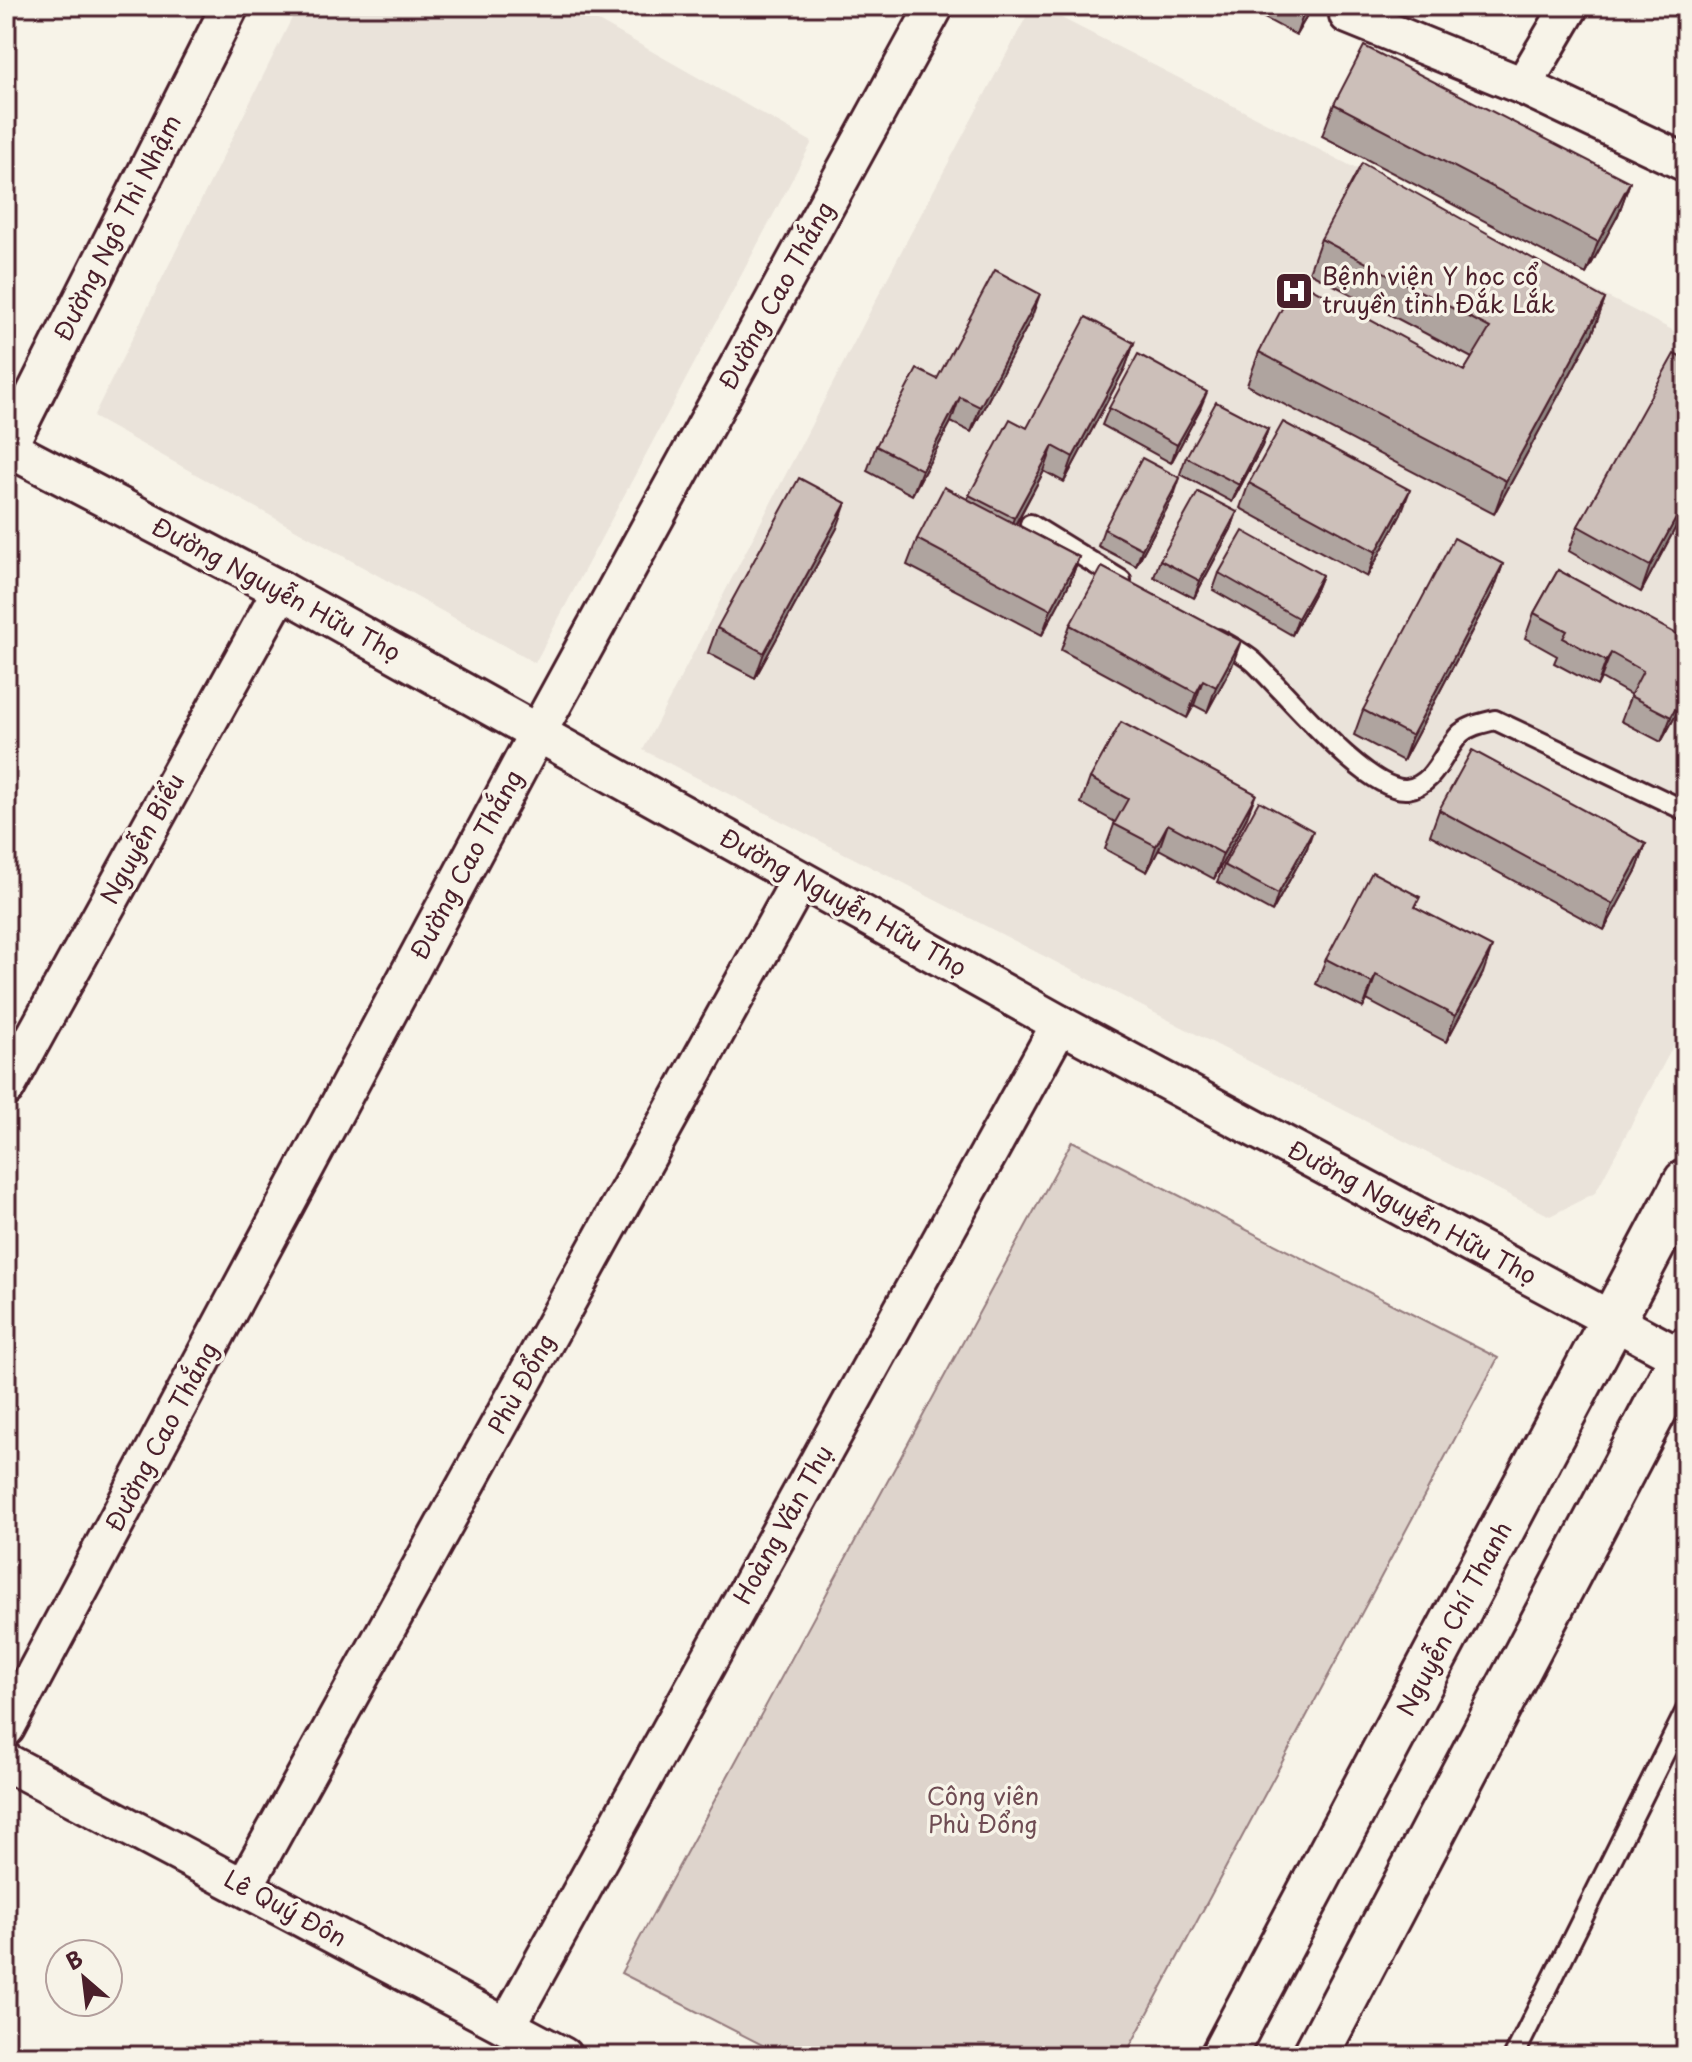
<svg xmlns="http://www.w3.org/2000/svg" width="1692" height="2062" font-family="'Playpen Sans',sans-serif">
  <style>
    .built { fill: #eae3da }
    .green { fill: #ded4cc; stroke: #947a7c; stroke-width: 2 }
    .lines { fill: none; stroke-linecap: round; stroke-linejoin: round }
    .service-casing { stroke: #4a1f2b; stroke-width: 24 }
    .minor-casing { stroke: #4a1f2b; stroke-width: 42 }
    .primary-casing { stroke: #4a1f2b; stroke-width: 50 }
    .service { stroke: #f7f3e8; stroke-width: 18 }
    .minor { stroke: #f7f3e8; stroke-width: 36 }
    .primary { stroke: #f7f3e8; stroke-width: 44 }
    .wall { fill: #afa49f; stroke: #4a1f2b; stroke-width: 2 }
    .shaded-wall { fill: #8f8682; stroke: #4a1f2b; stroke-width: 2 }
    .building { fill: #ccbfb9; stroke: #4a1f2b; stroke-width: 2 }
    .labels { text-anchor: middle; stroke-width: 7; stroke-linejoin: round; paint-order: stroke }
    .street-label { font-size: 24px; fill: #4a1f2b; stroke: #f7f3e8 }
    .poi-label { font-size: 24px; fill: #4a1f2b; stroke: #f7f3e8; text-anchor: start }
    .park-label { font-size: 24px; fill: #6f4c53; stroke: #f7f3e8 }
  </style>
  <rect width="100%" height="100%" fill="#f7f3e8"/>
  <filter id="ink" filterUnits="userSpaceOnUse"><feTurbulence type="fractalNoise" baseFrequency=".0125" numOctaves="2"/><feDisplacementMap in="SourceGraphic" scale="16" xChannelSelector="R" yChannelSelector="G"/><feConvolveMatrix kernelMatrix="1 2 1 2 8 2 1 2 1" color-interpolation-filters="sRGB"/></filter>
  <g filter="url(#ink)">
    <!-- built -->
    <g class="built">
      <polygon points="298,6 572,6 812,142 535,663 93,417"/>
      <polygon points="1032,6 1038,6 1686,337 1686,1022 1595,1193 1550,1216 643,750 904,246"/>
    </g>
    <!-- green -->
    <polygon class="green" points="1072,1141 1498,1358 1125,2056 784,2056 621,1973"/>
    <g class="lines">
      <defs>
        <g id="service">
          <polyline points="1030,524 1121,580"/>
          <path d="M1218,639C1230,646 1244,653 1254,662C1284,690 1367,793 1407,789C1436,785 1443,750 1461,733C1471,725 1483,723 1495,720L1686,811"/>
          <polyline points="1514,2056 1686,1710"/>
        </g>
        <g id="minor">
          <polyline points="1348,15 1523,86 1570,6"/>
          <polyline points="1523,86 1686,163"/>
          <polyline points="6,447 281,590 1060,1024 1686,1360"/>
          <polyline points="6,451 230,6"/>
          <polyline points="6,1088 281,590"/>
          <polyline points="6,1728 538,732 935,6"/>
          <polyline points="6,1762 563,2056"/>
          <polyline points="244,1887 800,880"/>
          <polyline points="507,2026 1060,1024"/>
        </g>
        <g id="primary">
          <polyline points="1223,2056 1686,1182"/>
          <polyline points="1315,2056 1686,1350"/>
        </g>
      </defs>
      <!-- service casing -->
      <use href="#service" class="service-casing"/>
      <!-- minor casing -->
      <use href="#minor" class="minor-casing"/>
      <!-- primary casing -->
      <use href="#primary" class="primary-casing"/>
      <!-- service -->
      <use href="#service" class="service"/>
      <!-- minor -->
      <use href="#minor" class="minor"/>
      <!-- primary -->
      <use href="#primary" class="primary"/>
    </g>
    <!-- wall -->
    <g class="wall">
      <polygon points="1242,6 1313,6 1296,35"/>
      <polygon points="1334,104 1630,182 1618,215 1586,274 1322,136"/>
      <polygon points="1321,239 1605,299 1593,332 1494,514 1247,385 1259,352 1464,371 1472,358 1309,272"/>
      <polygon points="1031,319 971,432 951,422 912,495 867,471 876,446 937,379"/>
      <polygon points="1134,343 1125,368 1064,482 1044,471 1016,524 1079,557 1070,582 1042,635 907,565 917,539 968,499 969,495 1027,428"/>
      <polygon points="1686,360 1686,508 1641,592 1569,551 1578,526"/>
      <polygon points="1109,408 1200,409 1171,463 1102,425"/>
      <polygon points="1268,429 1262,446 1232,502 1180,474 1186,457"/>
      <polygon points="1249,483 1400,516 1367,577 1240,508"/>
      <polygon points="1174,495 1136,566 1098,546 1104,529"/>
      <polygon points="1237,512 1231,529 1194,598 1154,577 1160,560"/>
      <polygon points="837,528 755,678 708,653 717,628"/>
      <polygon points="1503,564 1494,589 1403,761 1354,735 1363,710"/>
      <polygon points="1558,570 1686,697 1661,742 1621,721 1631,695 1601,678 1597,686 1554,663 1557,656 1525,638 1534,613"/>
      <polygon points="1219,573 1322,575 1315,592 1292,635 1213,590"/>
      <polygon points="1070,625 1232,666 1207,712 1194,705 1187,718 1061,650"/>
      <polygon points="1090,778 1246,819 1214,879 1159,849 1147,872 1105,849 1115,822 1081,803"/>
      <polygon points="1439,810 1646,844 1637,869 1604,930 1430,835"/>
      <polygon points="1307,848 1272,912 1217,882 1224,865"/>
      <polygon points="1416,908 1483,973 1446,1042 1367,1000 1363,1008 1316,984 1326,959"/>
    </g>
    <!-- shaded-wall -->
    <g class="shaded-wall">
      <polygon points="1308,6 1313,6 1296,35 1305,10"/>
      <polygon points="1630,182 1618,215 1586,274 1598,242"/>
      <polygon points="1040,294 1031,319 971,432 980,407"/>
      <polygon points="1605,299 1593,332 1494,514 1506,481"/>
      <polygon points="1134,343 1125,368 1064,482 1073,457"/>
      <polygon points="1207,392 1200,409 1171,463 1177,445"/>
      <polygon points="960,397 951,422 912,495 922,470"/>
      <polygon points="1268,429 1262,446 1232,502 1239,485"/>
      <polygon points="1053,446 1044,471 1005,543 1014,518"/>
      <polygon points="1180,478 1174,495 1136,566 1142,549"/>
      <polygon points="1410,490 1400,516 1367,577 1376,552"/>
      <polygon points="1686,500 1686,508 1641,592 1650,566"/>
      <polygon points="846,503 837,528 755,678 764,653"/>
      <polygon points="1237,512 1231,529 1194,598 1200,581"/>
      <polygon points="1079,557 1070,582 1042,635 1051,610"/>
      <polygon points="1503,564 1494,589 1403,761 1412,736"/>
      <polygon points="1322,575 1315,592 1292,635 1298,618"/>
      <polygon points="1241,641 1232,666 1207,712 1216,687"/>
      <polygon points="1611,653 1601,678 1597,686 1606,661"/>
      <polygon points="1203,680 1194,705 1187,718 1196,693"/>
      <polygon points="1686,689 1686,697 1661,742 1671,717"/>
      <polygon points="1256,794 1246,819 1214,879 1223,854"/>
      <polygon points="1168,824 1159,849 1147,872 1156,846"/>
      <polygon points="1313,831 1307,848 1272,912 1278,894"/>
      <polygon points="1646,844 1637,869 1604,930 1613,904"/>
      <polygon points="1492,947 1483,973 1446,1042 1455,1016"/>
      <polygon points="1376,975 1367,1000 1363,1008 1372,983"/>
    </g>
    <!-- building -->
    <g class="building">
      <polygon points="1297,6 1308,6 1305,10"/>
      <polygon points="1364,46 1630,182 1598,242 1334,104"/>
      <polygon points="1362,163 1605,299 1506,481 1259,352 1297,280 1464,371 1490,328 1321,239"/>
      <polygon points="995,270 1040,294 980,407 960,397 922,470 876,446 917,369 937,379"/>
      <polygon points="1086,317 1134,343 1073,457 1053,446 1014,518 969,495 1010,419 1027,428"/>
      <polygon points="1138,354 1207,392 1177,445 1109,408"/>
      <polygon points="1674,354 1686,360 1686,500 1650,566 1578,526"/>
      <polygon points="1216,402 1268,429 1239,485 1186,457"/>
      <polygon points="1283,422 1410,490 1376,552 1249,483"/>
      <polygon points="1142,458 1180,478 1142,549 1104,529"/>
      <polygon points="799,478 846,503 764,653 717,628"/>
      <polygon points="944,487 1079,557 1051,610 917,539"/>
      <polygon points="1198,492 1237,512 1200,581 1160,560"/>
      <polygon points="1243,531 1322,575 1298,618 1219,573"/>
      <polygon points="1454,538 1503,564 1412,736 1363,710"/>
      <polygon points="1102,567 1241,641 1216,687 1203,680 1196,693 1070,625"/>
      <polygon points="1558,570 1686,639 1686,689 1671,717 1630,696 1643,671 1611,653 1606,661 1563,638 1567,631 1534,613"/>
      <polygon points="1121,722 1256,794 1223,854 1168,824 1156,846 1114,824 1128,799 1090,778"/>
      <polygon points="1472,750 1646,844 1613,904 1439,810"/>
      <polygon points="1259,801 1313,831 1278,894 1224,865"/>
      <polygon points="1372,872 1420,897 1415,907 1492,947 1455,1016 1376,975 1372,983 1326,959"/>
    </g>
  </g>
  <!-- icons -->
  <defs>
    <symbol id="hospital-square" viewBox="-11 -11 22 22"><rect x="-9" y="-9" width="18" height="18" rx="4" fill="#4a1f2b" stroke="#f7f3e8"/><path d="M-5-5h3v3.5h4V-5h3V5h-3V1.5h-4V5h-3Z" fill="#fff"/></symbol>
  </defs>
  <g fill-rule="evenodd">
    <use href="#hospital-square" x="1272" y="269" width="44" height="44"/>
  </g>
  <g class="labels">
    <!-- street labels -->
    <g class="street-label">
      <text transform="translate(118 228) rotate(-63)" y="8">Đường Ngô Thì Nhậm</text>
      <text transform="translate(777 296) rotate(-61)" y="8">Đường Cao Thắng</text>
      <text transform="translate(276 590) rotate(28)" y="8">Đường Nguyễn Hữu Thọ</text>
      <text transform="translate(143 839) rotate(-61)" y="8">Nguyễn Biểu</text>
      <text transform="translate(467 865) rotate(-62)" y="8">Đường Cao Thắng</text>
      <text transform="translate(843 903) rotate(29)" y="8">Đường Nguyễn Hữu Thọ</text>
      <text transform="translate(1412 1213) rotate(28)" y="8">Đường Nguyễn Hữu Thọ</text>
      <text transform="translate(522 1384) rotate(-61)" y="8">Phù Đổng</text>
      <text transform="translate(162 1437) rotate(-62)" y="8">Đường Cao Thắng</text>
      <text transform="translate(784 1525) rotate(-61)" y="8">Hoàng Văn Thụ</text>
      <text transform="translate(1455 1619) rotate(-62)" y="8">Nguyễn Chí Thanh</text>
      <text transform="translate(285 1909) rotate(28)" y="8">Lê Quý Đôn</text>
    </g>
    <!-- poi labels -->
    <g class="poi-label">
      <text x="1322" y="285">Bệnh viện Y học cổ<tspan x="1322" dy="28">truyền tỉnh Đắk Lắk</tspan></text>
    </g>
    <!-- park labels -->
    <g class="park-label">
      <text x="983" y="1805">Công viên<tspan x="983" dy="28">Phù Đổng</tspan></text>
    </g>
  </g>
  <!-- margin -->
  <rect width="1692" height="2062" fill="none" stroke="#f7f3e8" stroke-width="32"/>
  <rect x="16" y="16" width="1660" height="2030" fill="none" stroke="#4a1f2b" stroke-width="3" filter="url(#ink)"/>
  <!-- north arrow -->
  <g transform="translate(84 1978) rotate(332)"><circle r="38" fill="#f7f3e8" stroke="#b29e9c" stroke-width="2"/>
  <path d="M0-6L14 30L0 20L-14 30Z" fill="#4a1f2b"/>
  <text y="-12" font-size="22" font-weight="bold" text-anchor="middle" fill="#4a1f2b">B</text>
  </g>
</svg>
